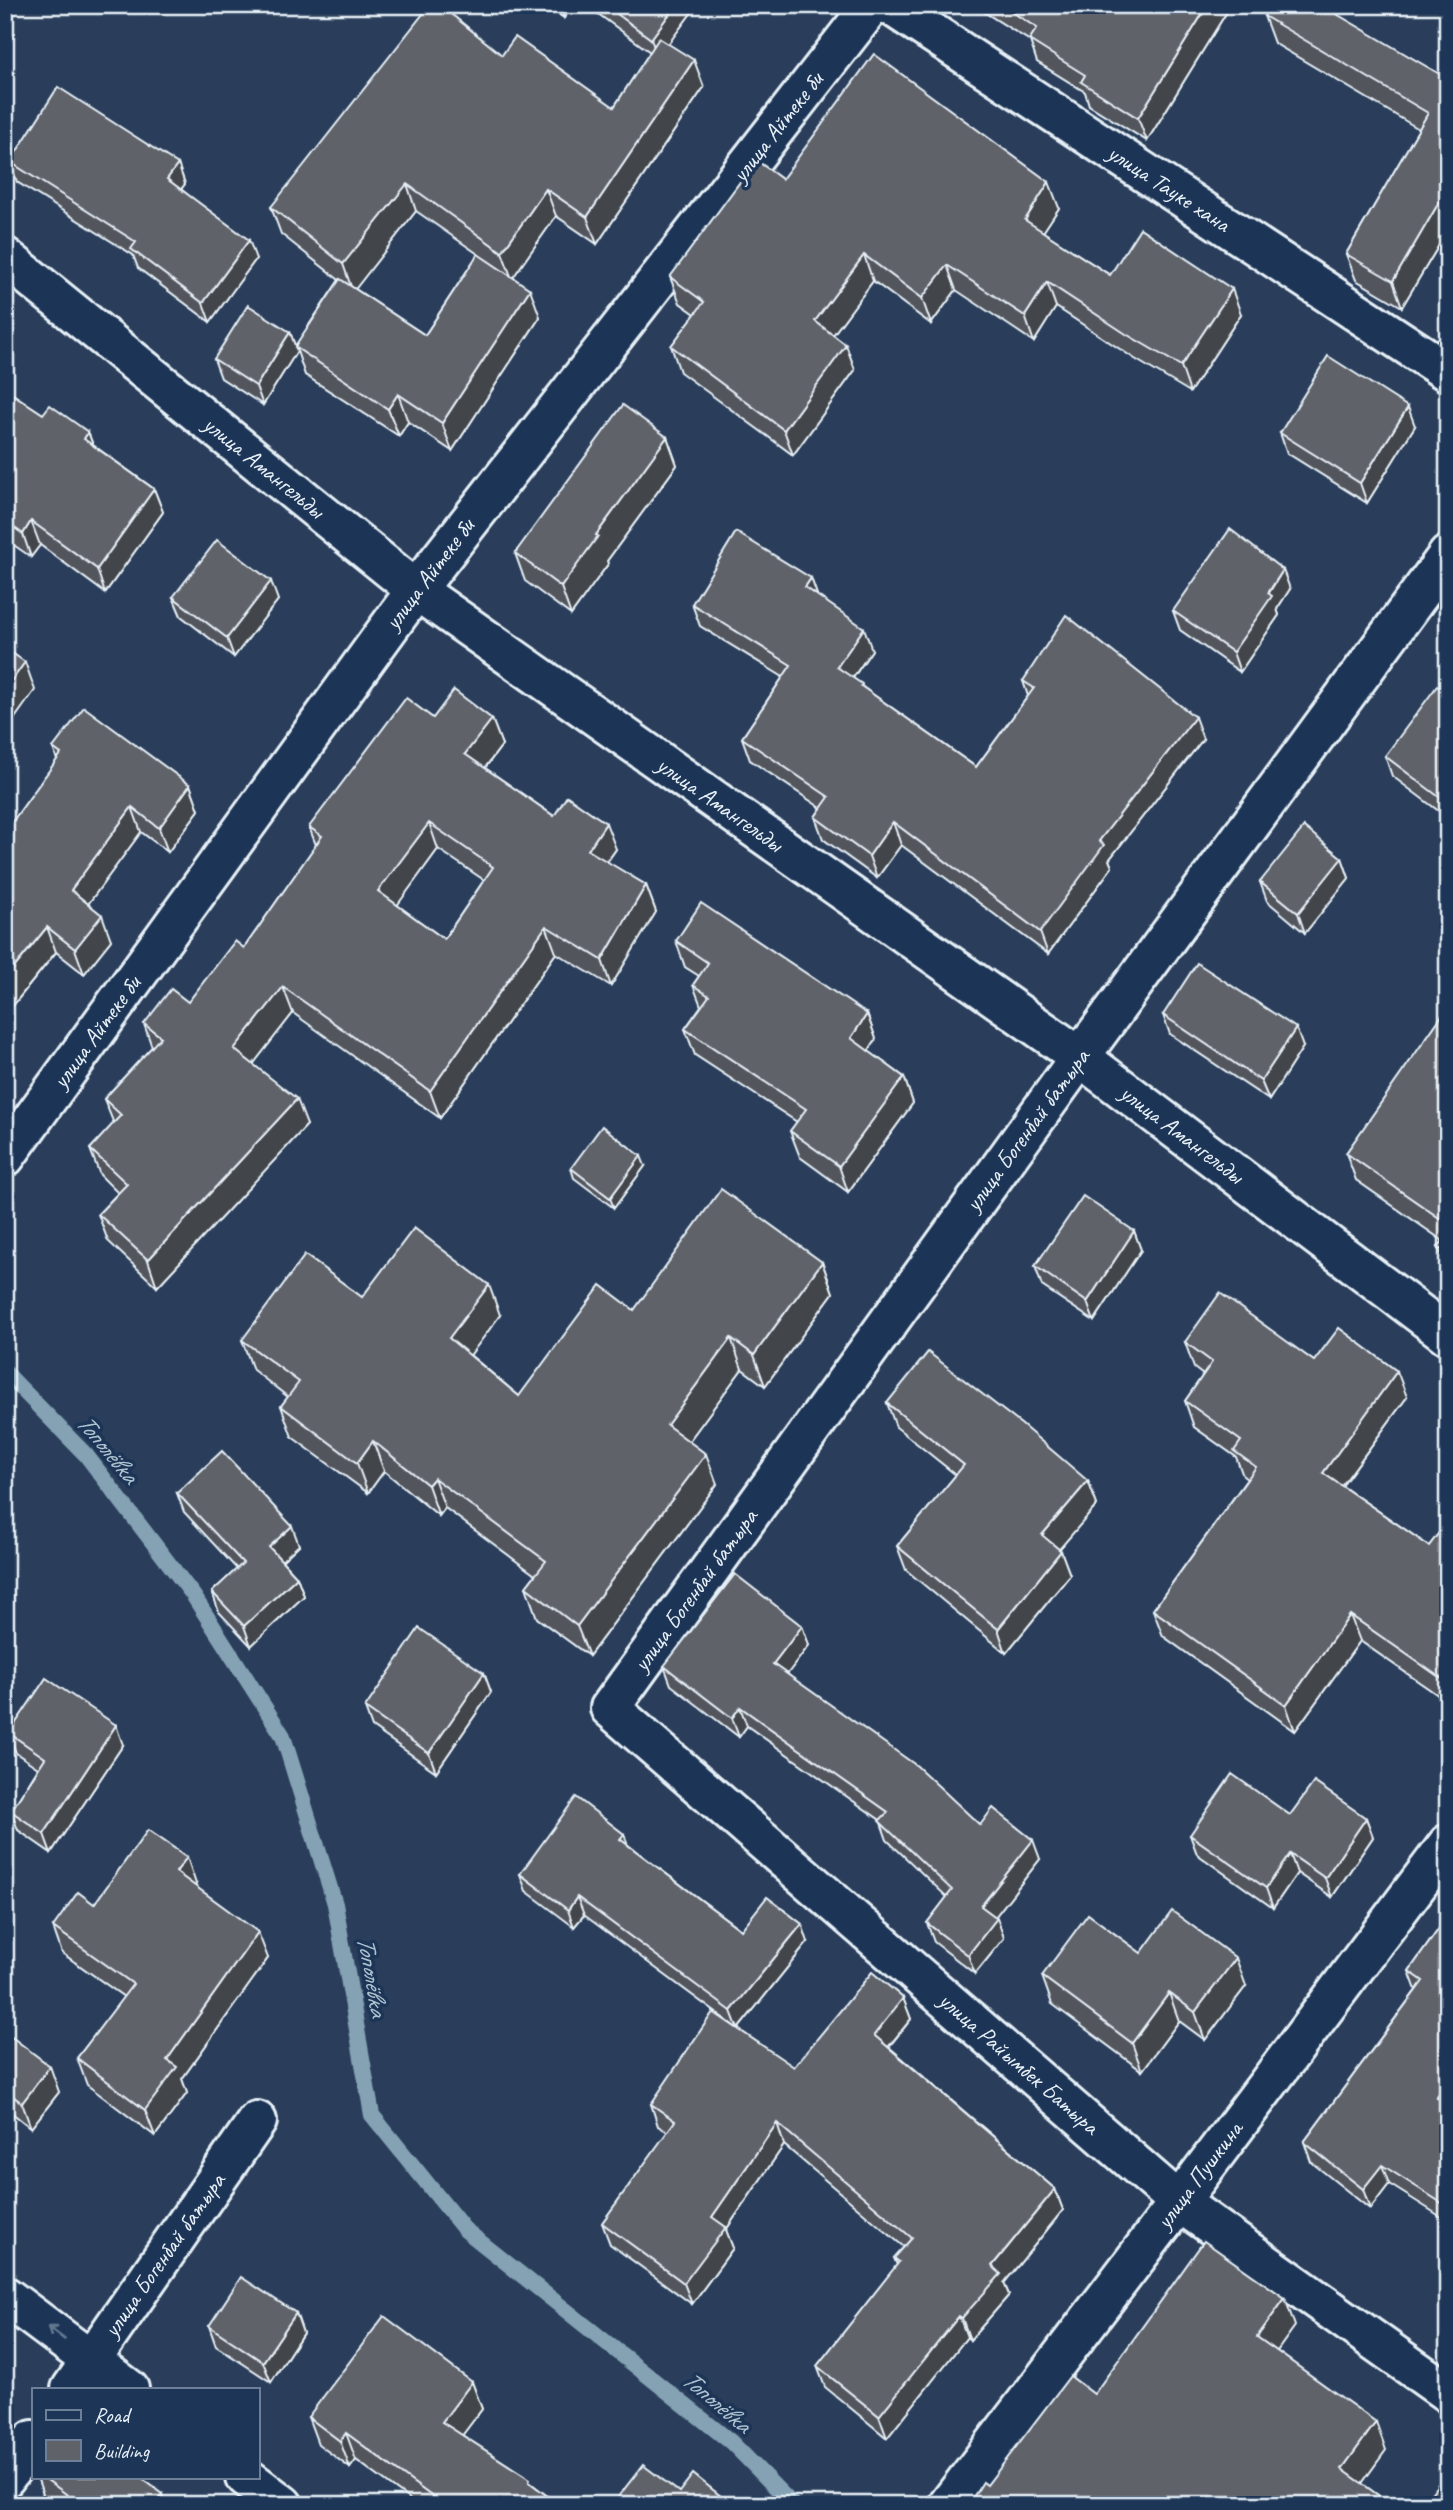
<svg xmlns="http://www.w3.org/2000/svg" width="1453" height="2510" font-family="Caveat,sans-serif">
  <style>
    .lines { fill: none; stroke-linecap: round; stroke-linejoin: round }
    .stream { stroke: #84a2b4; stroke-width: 16 }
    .minor-casing { stroke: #e8f1f8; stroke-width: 44 }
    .minor { stroke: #1d3557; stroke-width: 38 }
    .wall { fill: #53545b; stroke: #e8f1f8; stroke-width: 2; fill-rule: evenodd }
    .shaded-wall { fill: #43454a; stroke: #e8f1f8; stroke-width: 2 }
    .building { fill: #60626a; stroke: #e8f1f8; stroke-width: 2; fill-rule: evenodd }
    .oneway { stroke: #64778f }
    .labels { text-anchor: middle; stroke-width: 7; stroke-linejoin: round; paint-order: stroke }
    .street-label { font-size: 24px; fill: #e8f1f8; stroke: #1d3557 }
    .water-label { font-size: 26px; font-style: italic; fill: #aec3d0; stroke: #1d3557 }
  </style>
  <rect width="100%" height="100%" fill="#2a3e5b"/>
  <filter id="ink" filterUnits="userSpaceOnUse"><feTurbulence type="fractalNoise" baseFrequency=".0143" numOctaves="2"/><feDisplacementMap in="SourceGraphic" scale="14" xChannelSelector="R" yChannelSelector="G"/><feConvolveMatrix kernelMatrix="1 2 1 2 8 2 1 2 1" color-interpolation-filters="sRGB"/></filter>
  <g filter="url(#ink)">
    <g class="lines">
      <!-- stream -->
      <polyline class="stream" points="5,1372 86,1455 193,1595 283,1736 335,1904 372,2115 464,2229 731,2442 793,2505"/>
      <defs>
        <g id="minor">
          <polyline points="890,5 1448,372"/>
          <polyline points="5,257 416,590 1080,1057 1448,1335"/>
          <polyline points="1448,555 1080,1057 610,1708 1179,2202 1448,2393"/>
          <polyline points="5,1157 416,590 872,5"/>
          <polyline points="5,2296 129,2389"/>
          <polyline points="71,2389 257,2121"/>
          <polyline points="246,2477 283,2505"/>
          <polyline points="5,2478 33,2440"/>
          <polyline points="948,2505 1179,2202 1448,1844"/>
        </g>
      </defs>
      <!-- minor casing -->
      <use href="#minor" class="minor-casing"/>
      <!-- minor -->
      <use href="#minor" class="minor"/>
    </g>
    <!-- wall -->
    <g class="wall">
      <polygon points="544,5 572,5 564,18"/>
      <path d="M586,5H697L668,44L704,87L597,244L556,216L513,277L540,317L452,451L408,422L399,436L305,375L297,351L263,405L221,378L214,359L290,332L295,346L339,280L281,234L271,207L502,55L614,107L650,52ZM416,211L478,254L425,335L355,289Z"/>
      <polygon points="973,5 1231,5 1147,141 1089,105 1085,92 1037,62 1030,41"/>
      <polygon points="1264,16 1448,79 1448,230 1402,307 1356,280 1346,254 1419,129 1274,43"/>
      <polygon points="10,162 178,164 185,184 181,189 256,259 210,322 138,268 133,255 17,182"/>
      <polygon points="782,179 1059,208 1043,232 1110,275 1241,314 1190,392 1135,359 1056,307 1034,342 956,290 931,324 873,281 833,335 846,345 855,370 793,455 680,372 671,346 695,314 680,303 670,277"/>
      <polygon points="5,389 43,414 88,432 93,445 154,489 163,512 105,593 40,545 31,557 5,539"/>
      <polygon points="1415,426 1367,503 1287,453 1280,433"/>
      <polygon points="667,437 677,465 607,561 608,564 571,615 525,581 515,553"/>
      <polygon points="811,578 817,596 872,650 853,678 864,688 976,767 1028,696 1023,681 1203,739 1109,860 1112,867 1048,954 901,845 877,878 823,839 815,817 821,808 750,760 742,738 783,677 700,626 692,604"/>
      <polygon points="1290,589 1277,609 1279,615 1240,672 1180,630 1173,611"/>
      <polygon points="173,597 278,600 234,657 181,616"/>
      <polygon points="1448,693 1448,818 1392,776 1385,756"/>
      <path d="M433,718L492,719L502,745L485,768L554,816L616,849L607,862L646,885L656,912L611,986L556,953L440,1118L293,1013L253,1064L307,1125L157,1287L108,1241L98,1214L118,1193L100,1175L90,1149L114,1124L104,1099L152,1047L144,1024L188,1002L244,948L316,845L309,827ZM438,849L484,880L444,939L397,905Z"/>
      <polygon points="53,748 190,785 199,810 168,852 141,832 88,904 111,940 84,974 56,952 11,1008 5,1003 5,828 7,829 57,760"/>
      <polygon points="1342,858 1349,878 1305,933 1267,901 1260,882"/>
      <polygon points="676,941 867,1014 876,1039 868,1051 904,1077 913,1103 848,1192 800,1157 790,1131 797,1122 695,1055 685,1029 701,1006 693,985 699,976 685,967"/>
      <polygon points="1448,1013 1448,1272 1438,1247 1443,1241 1356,1180 1346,1153"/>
      <polygon points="1163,1015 1303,1047 1269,1100 1170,1034"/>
      <polygon points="645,1166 614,1208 574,1178 571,1168"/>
      <polygon points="1134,1231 1141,1250 1094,1321 1042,1286 1035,1266"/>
      <polygon points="822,1262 833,1293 765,1386 742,1369 689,1441 717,1484 589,1656 537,1618 526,1587 535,1575 445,1508 439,1516 384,1471 368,1493 292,1437 281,1406 288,1397 253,1370 242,1340 362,1297 500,1315 470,1355 519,1396 634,1310"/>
      <polygon points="1185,1342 1314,1361 1407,1397 1342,1486 1429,1546 1448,1521 1448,1702 1360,1641 1295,1731 1163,1636 1153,1610 1247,1479 1243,1476 1236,1457 1194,1427 1185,1401 1203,1375 1194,1368"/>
      <polygon points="887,1403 1088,1481 1097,1505 1059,1549 1061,1551 1070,1575 1006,1653 906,1570 897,1546 956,1475 896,1427"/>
      <polygon points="177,1493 299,1545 282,1561 297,1577 304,1596 251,1646 219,1612 212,1592 237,1569 184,1512"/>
      <polygon points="802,1626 809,1645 787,1674 980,1825 1040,1859 995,1917 997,1918 1004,1938 975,1974 934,1942 927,1923 947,1897 887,1840 880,1820 747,1726 739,1737 671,1685 664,1666"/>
      <polygon points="484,1673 491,1692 436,1772 372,1727 365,1708"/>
      <polygon points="9,1733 123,1745 51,1853 18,1830 11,1811 38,1768 16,1753"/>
      <polygon points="1290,1815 1366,1818 1373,1837 1332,1897 1297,1873 1273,1908 1197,1854 1190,1835"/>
      <polygon points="628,1845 741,1930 808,1942 738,2029 584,1915 574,1927 526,1891 520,1874"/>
      <polygon points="196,1884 195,1886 268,1958 182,2079 187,2093 155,2136 87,2085 77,2058 124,1997 62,1953 53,1927 94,1904"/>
      <polygon points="1448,1916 1448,2236 1442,2220 1443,2218 1389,2184 1370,2209 1311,2162 1304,2142 1416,1990 1409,1971"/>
      <polygon points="1141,1953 1246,1986 1205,2040 1179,2021 1142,2071 1052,2004 1042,1976"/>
      <polygon points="903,1998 911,2019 889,2047 1055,2189 1063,2210 1004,2283 1009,2295 970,2340 967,2337 887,2438 825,2387 817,2366 897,2265 894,2258 904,2247 784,2145 726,2230 733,2248 692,2304 610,2244 602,2223 668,2132 658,2126 651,2104 794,2067"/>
      <polygon points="5,2032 59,2092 31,2128 12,2113 5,2122"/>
      <polygon points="296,2313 303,2333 271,2382 216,2346 209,2326"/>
      <polygon points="472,2382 482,2409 462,2435 532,2484 559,2505 417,2505 356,2460 350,2468 318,2444 308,2417"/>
      <polygon points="37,2477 140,2477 167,2505 49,2505 46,2503"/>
    </g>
    <!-- shaded-wall -->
    <g class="shaded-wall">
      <polygon points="559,5 572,5 564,18"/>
      <polygon points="676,5 697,5 658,58 651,39"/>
      <polygon points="1208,5 1231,5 1147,141 1138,118"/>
      <polygon points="694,60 704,87 597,244 587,217"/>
      <polygon points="178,164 185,184 174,198 167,179"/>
      <polygon points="1049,182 1059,208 1034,246 1025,220"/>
      <polygon points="407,184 416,211 353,292 343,264"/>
      <polygon points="1448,187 1448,230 1402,307 1393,281"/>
      <polygon points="546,189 556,216 512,279 502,252"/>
      <polygon points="249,240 256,259 210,322 203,303"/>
      <polygon points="864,255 873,281 824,347 815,321"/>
      <polygon points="947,265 956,290 931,324 922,298"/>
      <polygon points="1047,282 1056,307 1034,342 1025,316"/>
      <polygon points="530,289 540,317 452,451 442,423"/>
      <polygon points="1232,289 1241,314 1190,392 1181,366"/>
      <polygon points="290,332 297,351 263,405 256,386"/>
      <polygon points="846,345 855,370 793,455 784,430"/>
      <polygon points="398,394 408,422 399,436 388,409"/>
      <polygon points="1408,407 1415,426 1367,503 1360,483"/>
      <polygon points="88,432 97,456 84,439"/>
      <polygon points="667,437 677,465 607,561 608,564 571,615 561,587 596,535"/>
      <polygon points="154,489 163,512 105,593 97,569"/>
      <polygon points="31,521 40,545 31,557 23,534"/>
      <polygon points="1283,570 1290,589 1277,609 1279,615 1240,672 1233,652"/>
      <polygon points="811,578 819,600 805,587"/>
      <polygon points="271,581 278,600 234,657 227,638"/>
      <polygon points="864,628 872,650 845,689 837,667"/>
      <polygon points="25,662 35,690 5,732 5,690"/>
      <polygon points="1195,717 1203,739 1109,860 1112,867 1048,954 1040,932 1099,841"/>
      <polygon points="492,719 502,745 475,781 465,754"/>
      <polygon points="190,785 199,810 168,852 159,828"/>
      <polygon points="1448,794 1448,813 1443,800"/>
      <polygon points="132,807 141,832 80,915 71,890"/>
      <polygon points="893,822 901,845 877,878 869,856"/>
      <polygon points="429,823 438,849 388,918 378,891"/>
      <polygon points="606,823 616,849 597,876 588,850"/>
      <polygon points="1342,858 1349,878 1305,933 1298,913"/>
      <polygon points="646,885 656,912 611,986 602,960"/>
      <polygon points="102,915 111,940 84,974 75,949"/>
      <polygon points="546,926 556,953 440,1118 430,1091"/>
      <polygon points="47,927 56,952 11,1008 5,992 5,979"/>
      <polygon points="283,987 293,1013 244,1076 234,1049"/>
      <polygon points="867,1014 876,1039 860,1064 851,1038"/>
      <polygon points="1296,1028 1303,1047 1269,1100 1261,1081"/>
      <polygon points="904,1077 913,1103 848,1192 839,1166"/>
      <polygon points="297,1099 307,1125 157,1287 148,1260"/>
      <polygon points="641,1156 645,1166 614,1208 610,1198"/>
      <polygon points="1134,1231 1141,1250 1094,1321 1087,1302"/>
      <polygon points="822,1262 833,1293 765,1386 754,1355"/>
      <polygon points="489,1285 500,1315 460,1369 449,1338"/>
      <polygon points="731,1338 742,1369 678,1456 667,1425"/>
      <polygon points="1397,1371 1407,1397 1332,1499 1323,1473"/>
      <polygon points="373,1441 384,1471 368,1493 357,1463"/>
      <polygon points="706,1454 717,1484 589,1656 577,1626"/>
      <polygon points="434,1478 445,1508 439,1516 428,1485"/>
      <polygon points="1088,1481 1097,1505 1051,1559 1042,1535"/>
      <polygon points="292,1526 299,1545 276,1566 269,1547"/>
      <polygon points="1061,1551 1070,1575 1006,1653 998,1629"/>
      <polygon points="297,1577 304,1596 251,1646 244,1626"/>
      <polygon points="1350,1615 1360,1641 1295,1731 1286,1705"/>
      <polygon points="802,1626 809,1645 780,1684 773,1664"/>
      <polygon points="484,1673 491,1692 436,1772 429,1753"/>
      <polygon points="740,1707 747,1726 739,1737 732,1718"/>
      <polygon points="116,1725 123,1745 51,1853 44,1834"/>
      <polygon points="1366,1818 1373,1837 1332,1897 1325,1878"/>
      <polygon points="624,1834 630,1851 620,1839"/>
      <polygon points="1033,1840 1040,1859 988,1926 981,1906"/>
      <polygon points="1290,1854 1297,1873 1273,1908 1266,1888"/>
      <polygon points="187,1857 196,1884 186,1899 176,1872"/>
      <polygon points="577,1897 584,1915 574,1927 568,1910"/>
      <polygon points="997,1918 1004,1938 975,1974 968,1955"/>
      <polygon points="802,1924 808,1942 738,2029 731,2011"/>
      <polygon points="258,1932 268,1958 182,2079 187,2093 155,2136 145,2110 167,2060"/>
      <polygon points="1236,1958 1246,1986 1205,2040 1195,2012"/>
      <polygon points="1169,1993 1179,2021 1142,2071 1132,2043"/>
      <polygon points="903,1998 911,2019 881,2056 874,2035"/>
      <polygon points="50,2066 59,2092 31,2128 22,2103"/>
      <polygon points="1448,2083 1448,2111 1436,2097"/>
      <polygon points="5,2095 12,2113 5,2122"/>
      <polygon points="777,2123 784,2145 726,2230 733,2248 692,2304 684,2283 712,2217"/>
      <polygon points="1382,2165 1389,2184 1370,2209 1363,2189"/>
      <polygon points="1055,2189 1063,2210 1004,2283 1009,2295 970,2340 962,2318 992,2266"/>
      <polygon points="1285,2298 1295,2326 1267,2365 1257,2337"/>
      <polygon points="296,2313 303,2333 271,2382 263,2362"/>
      <polygon points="959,2316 967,2337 887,2438 879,2416"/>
      <polygon points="472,2382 482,2409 452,2449 442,2422"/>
      <polygon points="1376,2422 1386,2450 1352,2497 1342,2469"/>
      <polygon points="346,2433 356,2460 350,2468 340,2441"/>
      <polygon points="163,2494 167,2505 156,2505"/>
    </g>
    <!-- building -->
    <g class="building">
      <polygon points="430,5 440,5 502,55 515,37 614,107 659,38 694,60 587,217 546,189 502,252 407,184 343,264 271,207"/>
      <polygon points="605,5 676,5 651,39"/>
      <polygon points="1001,5 1208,5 1138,118 1081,82 1085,75 1029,40 1037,28"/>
      <polygon points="1270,5 1321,5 1448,79 1448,187 1393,281 1346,254 1428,113 1264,16"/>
      <polygon points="874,54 1049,182 1025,220 1110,275 1140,228 1232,289 1181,366 1126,334 1047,282 1025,316 947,265 922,298 864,255 815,321 846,345 784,430 671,346 704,302 670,277 756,160 782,179"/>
      <polygon points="58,87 178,164 167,179 249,240 203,303 131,249 136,242 10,162"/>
      <polygon points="478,254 530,289 442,423 398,394 388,409 295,347 340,279 425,335"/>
      <polygon points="248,305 290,332 256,386 214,359"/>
      <polygon points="1328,356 1408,407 1360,483 1280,433"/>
      <polygon points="5,389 43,414 50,405 88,432 84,439 154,489 97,569 31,521 23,534 5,521"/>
      <polygon points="623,405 667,437 596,535 598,536 561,587 515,553"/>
      <polygon points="1230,529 1283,570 1268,593 1272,596 1233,652 1173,611"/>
      <polygon points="736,532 811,578 805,587 864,628 837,667 862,684 861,686 976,767 1034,688 1023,681 1066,615 1195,717 1099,841 1104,845 1040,932 893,822 869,856 815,817 829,797 742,738 791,665 692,604"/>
      <polygon points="217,540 271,581 227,638 173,597"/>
      <polygon points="5,648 25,662 5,690"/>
      <polygon points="1437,686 1448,693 1448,794 1443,800 1385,756"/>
      <path d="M454,690L492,719L465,754L554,816L567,796L606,823L588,850L646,885L602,960L546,926L430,1091L283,987L234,1049L297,1099L148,1260L98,1214L127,1184L90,1149L121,1115L104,1099L161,1037L144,1024L171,989L188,1002L235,941L244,948L322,836L309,827L406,698L433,718ZM429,823L493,867L444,939L378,891Z"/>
      <polygon points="84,707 190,785 159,828 132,807 71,890 102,915 75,949 47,927 5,979 5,828 7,829 61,754 53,748"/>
      <polygon points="1304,827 1342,858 1298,913 1260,882"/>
      <polygon points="701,903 867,1014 851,1038 904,1077 839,1166 790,1131 806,1109 685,1029 709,996 693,985 708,963 676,941"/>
      <polygon points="1197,963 1296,1028 1261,1081 1163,1015"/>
      <polygon points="1445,1011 1448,1013 1448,1224 1346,1153"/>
      <polygon points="602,1126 641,1156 610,1198 571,1168"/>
      <polygon points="721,1189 822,1262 754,1355 731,1338 667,1425 706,1454 577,1626 526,1587 546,1561 434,1478 428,1485 373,1441 357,1463 281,1406 299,1382 242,1340 305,1255 362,1297 414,1228 489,1285 449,1338 519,1396 601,1285 634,1310"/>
      <polygon points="1083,1196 1134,1231 1087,1302 1035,1266"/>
      <polygon points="1448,1235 1448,1254 1438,1247"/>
      <polygon points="1220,1293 1314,1361 1339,1328 1397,1371 1323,1473 1429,1546 1448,1521 1448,1683 1350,1615 1286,1705 1153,1610 1256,1467 1234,1451 1241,1441 1185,1401 1212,1362 1185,1342"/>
      <polygon points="928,1352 1021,1424 1088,1481 1042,1535 1061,1551 998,1629 897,1546 964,1465 887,1403"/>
      <polygon points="222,1451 292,1526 269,1547 297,1577 244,1626 212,1592 243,1563 177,1493"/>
      <polygon points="735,1574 802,1626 773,1664 917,1766 980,1825 993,1808 1033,1840 981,1906 997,1918 968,1955 927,1923 952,1890 879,1821 888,1812 740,1707 732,1718 664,1666"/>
      <polygon points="419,1628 484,1673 429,1753 365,1708"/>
      <polygon points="46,1678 116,1725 44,1834 11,1811 45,1758 9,1733"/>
      <polygon points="1232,1774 1290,1815 1314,1782 1366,1818 1325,1878 1290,1854 1266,1888 1190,1835"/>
      <polygon points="576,1797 624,1834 620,1839 741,1930 767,1897 802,1924 731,2011 577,1897 568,1910 520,1874"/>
      <polygon points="148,1830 187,1857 176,1872 258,1932 167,2060 177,2067 145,2110 77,2058 133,1984 53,1927 78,1892 94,1904"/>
      <polygon points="1172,1911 1236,1958 1195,2012 1169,1993 1132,2043 1042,1976 1088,1914 1141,1953"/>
      <polygon points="1448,1916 1448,2083 1436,2097 1448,2105 1448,2207 1382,2165 1363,2189 1304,2142 1423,1981 1409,1971"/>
      <polygon points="872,1972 903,1998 874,2035 1055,2189 992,2266 1001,2274 962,2318 959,2316 879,2416 817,2366 899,2262 894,2258 912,2238 777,2123 712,2217 726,2227 684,2283 602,2223 675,2121 651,2104 713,2012 794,2067"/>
      <polygon points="5,2032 50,2066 22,2103 5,2090"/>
      <polygon points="1448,2212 1448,2224 1442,2220"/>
      <polygon points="1204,2241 1285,2298 1257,2337 1376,2422 1342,2469 1392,2505 968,2505 983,2482 987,2485 1070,2376 1094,2394"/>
      <polygon points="241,2277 296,2313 263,2362 209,2326"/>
      <polygon points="384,2316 472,2382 442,2422 530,2479 529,2482 559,2505 442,2505 442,2504 346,2433 340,2441 308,2417"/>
      <polygon points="643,2465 679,2492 693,2474 732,2505 612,2505"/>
      <polygon points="1448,2470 1448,2505 1423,2505"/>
      <polygon points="43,2477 140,2477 163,2494 156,2505 81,2505"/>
    </g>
    <!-- one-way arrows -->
    <defs><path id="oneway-shaft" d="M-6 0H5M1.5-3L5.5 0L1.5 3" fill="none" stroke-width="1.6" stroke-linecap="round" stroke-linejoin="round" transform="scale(1.75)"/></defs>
    <use class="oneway" href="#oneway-shaft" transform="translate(56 2333) rotate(-143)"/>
  </g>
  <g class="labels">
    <!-- street labels -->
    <g class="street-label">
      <text transform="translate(777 127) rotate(-52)" y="8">улица Айтеке би</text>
      <text transform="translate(1169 188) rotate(33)" y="8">улица Тауке хана</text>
      <text transform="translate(264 467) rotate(39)" y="8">улица Амангельды</text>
      <text transform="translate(429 574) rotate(-53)" y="8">улица Айтеке би</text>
      <text transform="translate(720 804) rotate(35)" y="8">улица Амангельды</text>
      <text transform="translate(96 1032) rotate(-54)" y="8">улица Айтеке би</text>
      <text transform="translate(1027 1130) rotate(-54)" y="8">улица Богенбай батыра</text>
      <text transform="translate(1182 1134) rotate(37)" y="8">улица Амангельды</text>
      <text transform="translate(695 1590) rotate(-54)" y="8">улица Богенбай батыра</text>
      <text transform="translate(1019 2063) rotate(41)" y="8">улица Райымбек Батыра</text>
      <text transform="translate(1199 2175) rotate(-53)" y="8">улица Пушкина</text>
      <text transform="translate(164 2255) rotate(-55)" y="8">улица Богенбай батыра</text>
    </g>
    <!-- water labels -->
    <g class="water-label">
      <text transform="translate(108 1448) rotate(50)" y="9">Тополёвка</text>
      <text transform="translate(373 1976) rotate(80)" y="9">Тополёвка</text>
      <text transform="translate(717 2401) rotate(40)" y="9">Тополёвка</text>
    </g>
  </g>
  <!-- margin -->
  <rect width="1453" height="2510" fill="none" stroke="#1d3557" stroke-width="28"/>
  <rect x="14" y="14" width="1425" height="2482" fill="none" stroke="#e8f1f8" stroke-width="2.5" filter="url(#ink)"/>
  <!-- legend -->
  <rect x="32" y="2388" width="228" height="91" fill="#1d3557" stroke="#6e8097" stroke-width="2"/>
  <rect x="46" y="2410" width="35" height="10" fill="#1d3557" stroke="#6e8097" stroke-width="2"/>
  <text x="94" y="2422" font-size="21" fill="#e8f1f8">Road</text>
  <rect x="46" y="2440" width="35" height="21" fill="#60626a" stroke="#6e8097" stroke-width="2"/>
  <text x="94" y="2458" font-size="21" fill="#e8f1f8">Building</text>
</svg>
